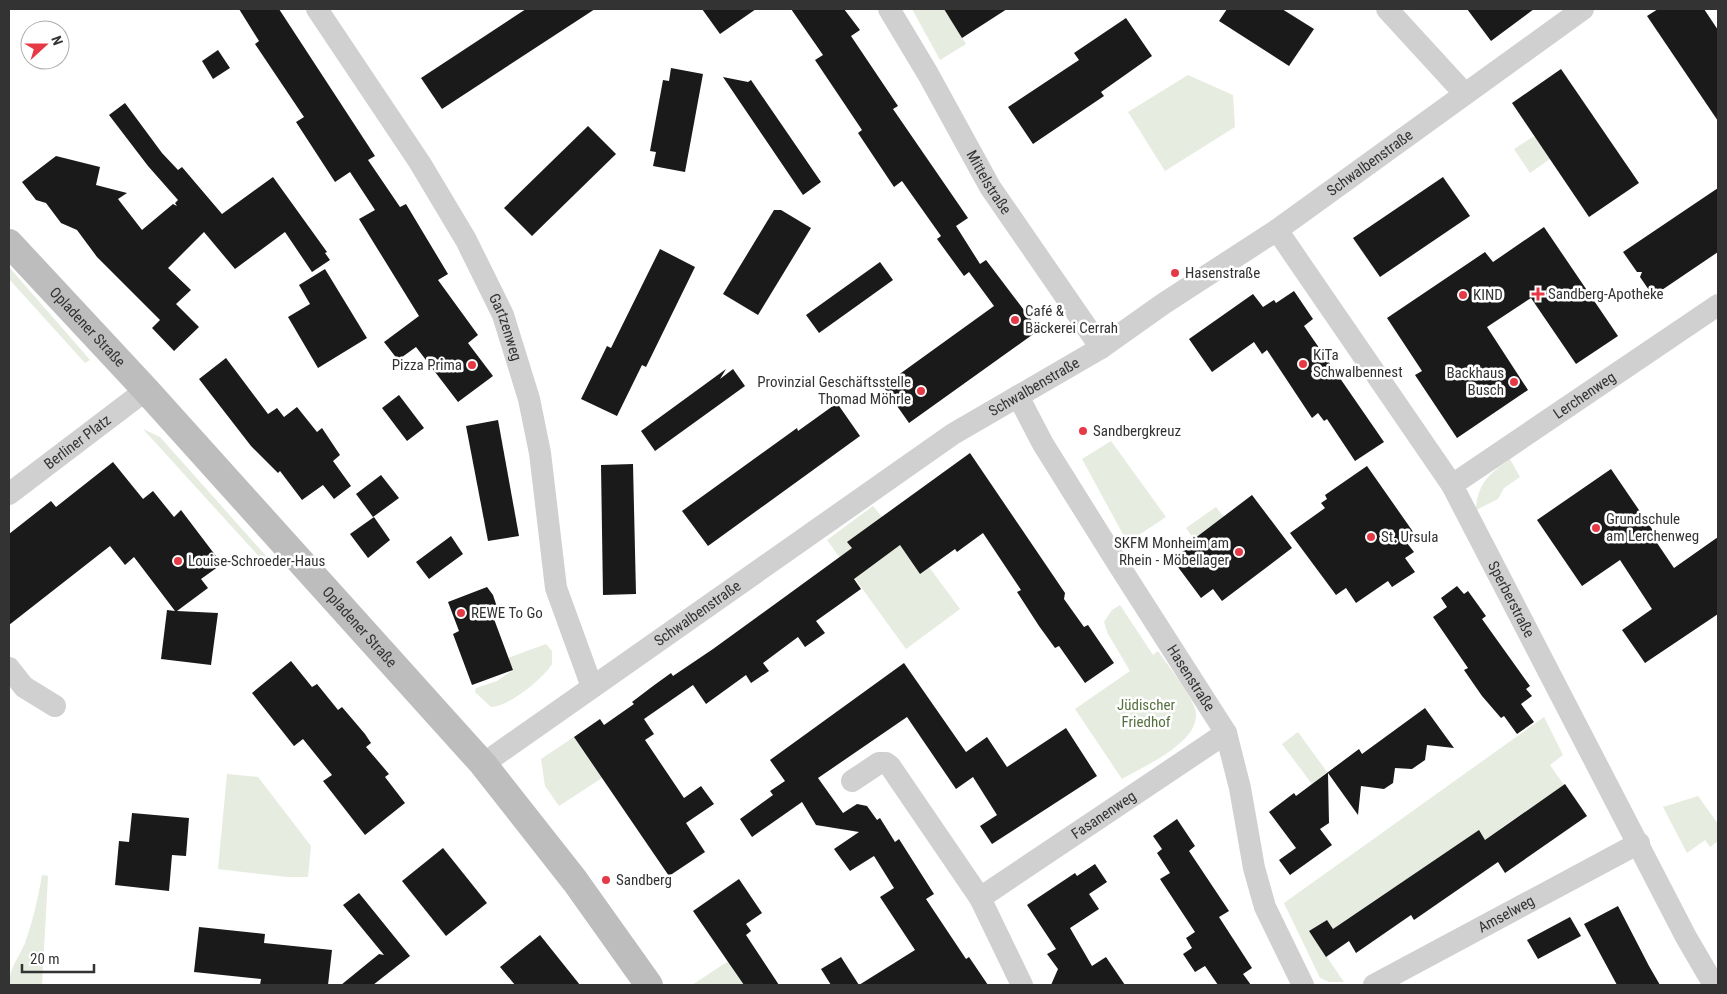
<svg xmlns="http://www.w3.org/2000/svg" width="1727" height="994" font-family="'Roboto Condensed',sans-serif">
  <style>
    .green { fill: #e6ecdf }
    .building { fill: #1a1a1a }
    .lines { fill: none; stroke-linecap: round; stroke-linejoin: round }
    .street { stroke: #d0d0d0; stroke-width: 22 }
    .secondary { stroke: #bdbdbd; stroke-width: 28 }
    .poi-dot { fill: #e63946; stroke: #fff; stroke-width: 2 }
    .labels { text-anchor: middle; stroke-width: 5; stroke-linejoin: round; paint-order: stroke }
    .street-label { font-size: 15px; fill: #333; stroke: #fff }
    .poi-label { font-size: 15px; fill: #333; stroke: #fff; text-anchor: start }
    .park-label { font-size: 15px; fill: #56703f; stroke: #fff }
  </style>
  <rect width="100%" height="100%" fill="#fff"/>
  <!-- green -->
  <g class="green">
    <polygon points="912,9 944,9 966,44 940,60"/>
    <polygon points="1188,75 1233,95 1235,127 1165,171 1128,112"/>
    <polygon points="1534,136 1550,159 1530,173 1514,149"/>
    <polygon points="9,267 90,360 85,363 9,279"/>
    <polygon points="143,429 160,437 267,557 263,561"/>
    <polygon points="1111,441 1166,517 1131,540 1125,538 1082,459"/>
    <path d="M1510,459L1520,477L1504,488L1498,499L1476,510C1477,484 1489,474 1510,459Z"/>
    <polygon points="873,506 882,517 848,542 900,545 920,573 929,567 960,609 906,649 827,540"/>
    <polygon points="1216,507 1224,517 1194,539 1186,528"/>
    <path d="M1120,605L1153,655L1158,651C1170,669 1186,687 1194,706C1208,739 1144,766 1122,779L1075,709L1130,671L1108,634L1104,622L1112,610Z"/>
    <path d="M546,644L552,651V664C543,679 508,707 491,707L475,692L476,688L497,681L513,670L508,658Z"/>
    <polygon points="1544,717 1563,755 1550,765 1564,785 1501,828 1492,851 1479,831 1398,904 1389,891 1333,929 1327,920 1309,931 1344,982 1329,982 1320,978 1284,903"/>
    <polygon points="1298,732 1327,772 1312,784 1282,744"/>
    <polygon points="574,737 602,778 559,806 545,786 541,759"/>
    <polygon points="227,774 258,777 311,846 308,877 287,877 218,869"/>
    <polygon points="1698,796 1718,824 1718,841 1710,847 1705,840 1687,853 1663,807"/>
    <path d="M42,875L48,876L42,985H46H9C9,969 19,957 25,943C33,921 38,898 42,875Z"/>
    <polygon points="730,960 734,970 744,985 692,985"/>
  </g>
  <!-- building -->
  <g class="building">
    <polygon points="239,9 279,9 375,156 368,160 400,207 406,204 448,274 438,280 478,335 468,343 493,376 458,402 416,347 398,360 384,342 419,316 359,219 375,210 350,172 335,182 296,122 304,117 255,44 259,41"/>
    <polygon points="526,9 595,9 442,109 421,78"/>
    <polygon points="702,9 756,9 720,34"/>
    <polygon points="791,9 844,9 860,30 851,36 898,106 893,109 968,218 956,226 980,264 986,260 1039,330 909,423 883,386 994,306 969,272 964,276 937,239 941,236 902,181 894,187 858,133 862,130 815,60 823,55"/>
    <polygon points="944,9 1007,9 962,38"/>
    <polygon points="1227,9 1282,9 1314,29 1289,66 1219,21"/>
    <polygon points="1467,9 1534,9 1491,41"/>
    <polygon points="1658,9 1704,9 1718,30 1718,121 1647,16"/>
    <polygon points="1126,18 1152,56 1101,92 1104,96 1033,144 1008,107 1079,60 1074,53"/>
    <polygon points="218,50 230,68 213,79 202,61"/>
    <polygon points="671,68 703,74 685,172 653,166 656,152 650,151 663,80 669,81"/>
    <polygon points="1561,69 1639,183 1589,217 1512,103"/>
    <polygon points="723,77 748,82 751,80 821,182 803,195"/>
    <polygon points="125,103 162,153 178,170 182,167 222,214 273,177 327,252 325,253 330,260 312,272 285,232 235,269 204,232 168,268 191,290 176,304 199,327 174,351 152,328 160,320 97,257 77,230 61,223 46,203 36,200 22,182 56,156 100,167 96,185 127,193 118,199 142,230 173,204 177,206 175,203 178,200 148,166 109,115"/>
    <polygon points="588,126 616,154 532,236 504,208"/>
    <polygon points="1443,177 1470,216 1380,277 1353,238"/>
    <polygon points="1718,188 1718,252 1653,296 1640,277 1642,272 1637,272 1623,252"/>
    <polygon points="774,210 781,210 811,228 758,315 723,294"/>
    <polygon points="1544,227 1618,336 1576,364 1531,298 1487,327 1528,390 1457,438 1415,375 1422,371 1387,318 1485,252 1493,262"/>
    <polygon points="660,249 695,267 646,367 642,365 617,416 581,399 607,346 611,348"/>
    <polygon points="880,262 893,280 819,333 806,315"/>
    <polygon points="325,269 367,338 318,368 288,317 310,304 299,285"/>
    <polygon points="1294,291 1313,319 1304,326 1384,442 1355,461 1327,419 1324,421 1318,413 1312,418 1267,350 1262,354 1254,342 1212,372 1189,339 1253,294 1263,307 1274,300 1276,303"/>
    <polygon points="226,358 268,414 277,408 284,417 297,407 317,432 322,428 340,455 333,461 351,486 334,499 323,485 302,500 280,471 278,473 251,446 199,379"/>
    <polygon points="726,369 720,379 733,369 745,386 655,451 641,431"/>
    <polygon points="399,395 424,428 407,441 382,408"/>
    <polygon points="837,403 860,436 708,546 682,511 797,428 798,431"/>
    <polygon points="498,420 519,536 488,541 466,426"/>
    <polygon points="970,453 1065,593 1064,599 1084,627 1088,625 1114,663 1085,683 1059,646 1055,648 1039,626 1017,592 1021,590 983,533 957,552 955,549 920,574 900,545 854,579 861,589 816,621 825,633 805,647 798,637 763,663 769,671 751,683 746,675 706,704 693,685 644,719 654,734 645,740 684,798 701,786 714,804 686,823 705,852 669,876 574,737 600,719 604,725 634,704 632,702 653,686 671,673 673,676 713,649 852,548 847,542"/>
    <polygon points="113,462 143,499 153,491 174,517 181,510 222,564 201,579 208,588 177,611 218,613 211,665 161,659 167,610 175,611 134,557 125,565 110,546 9,625 9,534 51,501 56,507"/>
    <polygon points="633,464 636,594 603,595 601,465"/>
    <polygon points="1367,466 1416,536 1407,543 1414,552 1405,558 1415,572 1392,587 1388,581 1356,603 1346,588 1336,595 1290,533 1325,508 1321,503 1327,499 1325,495"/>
    <polygon points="1611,469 1656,535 1653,537 1674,568 1718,537 1718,614 1645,663 1622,630 1652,609 1620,560 1582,586 1537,520"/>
    <polygon points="381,475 399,498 373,517 356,494"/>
    <polygon points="1252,495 1292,548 1222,601 1213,589 1201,598 1172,559 1188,548 1186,545"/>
    <polygon points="374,517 390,540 368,558 350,534"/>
    <polygon points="451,536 463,554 429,579 416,562"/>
    <polygon points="1457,586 1464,594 1468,591 1486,616 1482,619 1530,686 1526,689 1532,696 1521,704 1534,722 1517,734 1504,716 1501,718 1482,696 1464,670 1468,668 1433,617 1447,607 1441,598"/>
    <polygon points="487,587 493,595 500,616 494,619 513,670 472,685 453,634 459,631 448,602"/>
    <polygon points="291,661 312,687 317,684 338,710 342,707 365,734 371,743 366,747 389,774 385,777 405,803 365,835 323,781 332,775 303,739 294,746 252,693"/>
    <polygon points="904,663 966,752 987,737 1007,767 1066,728 1097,776 992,844 980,826 997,815 973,777 956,789 907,717 818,778 843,813 857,804 867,806 877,820 880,818 895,842 899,839 934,894 926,899 966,959 969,957 988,985 859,985 915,950 880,897 894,888 874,856 850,871 834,849 859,832 816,825 802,802 752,837 740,819 773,795 770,791 785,781 770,760"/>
    <polygon points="1425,708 1454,748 1427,745 1425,760 1412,769 1395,768 1393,783 1384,789 1361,786 1358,815 1328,773 1329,823 1320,829 1332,845 1290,875 1279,860 1296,848 1269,812 1294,793 1296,796 1359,749 1362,754"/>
    <polygon points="1565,784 1587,816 1505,873 1498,862 1414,920 1411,915 1356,953 1349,941 1326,957 1309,931 1327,920 1333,929 1479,830 1485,840"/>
    <polygon points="132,813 189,818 186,856 172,855 169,891 115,885 119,841 129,842"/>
    <polygon points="1177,819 1195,846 1189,851 1229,911 1219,917 1252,968 1243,974 1251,985 1218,985 1205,966 1195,972 1183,954 1192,948 1186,938 1195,932 1160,879 1170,873 1157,853 1162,849 1153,836"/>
    <polygon points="443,848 487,903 446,936 402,881"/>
    <polygon points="1095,864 1107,882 1089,894 1099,909 1070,928 1092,966 1106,957 1125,985 1051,985 1058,969 1047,954 1056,949 1027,905 1075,873 1077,876"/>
    <polygon points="739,879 762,913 746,924 751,931 746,935 779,985 744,985 693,911"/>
    <polygon points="359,893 410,956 373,985 341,985 379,954 384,955 343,905"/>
    <polygon points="1618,906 1649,966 1660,985 1617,985 1584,924"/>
    <polygon points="1570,917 1581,936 1538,959 1527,940"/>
    <polygon points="199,927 265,934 264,943 332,950 328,985 260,985 261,979 194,972"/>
    <polygon points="540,935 580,985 515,985 500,967"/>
    <polygon points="841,957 859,985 831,985 821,969"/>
  </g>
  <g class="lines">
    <!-- street -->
    <g class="street">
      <path id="s1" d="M317,9L420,163L466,240L503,315L529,399L540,453L556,588L592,687"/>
      <path id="s2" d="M889,9L928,74L990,187L1101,348"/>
      <polyline points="1387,9 1465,94"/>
      <path id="s3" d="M1277,230L1452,485L1686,937L1714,985"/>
      <path id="s4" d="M1018,396L1043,444L1118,564L1226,733L1240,788L1254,868L1265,907L1303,985"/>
      <path id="s5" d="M1452,485L1718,305"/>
      <path id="s6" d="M9,494L146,390"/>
      <polyline points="9,668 24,687 55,706"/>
      <path id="s7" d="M483,764L953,434L1101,348L1163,304L1277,230L1583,9"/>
      <polyline points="852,781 879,763 886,763 890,766 980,898 1022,985"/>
      <path id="s8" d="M980,898L1226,733"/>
      <path id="s9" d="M1374,985L1639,843"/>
    </g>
    <!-- secondary -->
    <path class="secondary" id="s10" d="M9,243L146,390L483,764L575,881L649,985"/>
  </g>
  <!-- markers -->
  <g class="poi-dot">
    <circle cx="1175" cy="273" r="5"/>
    <path d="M1535.5 286.5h5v5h5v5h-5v5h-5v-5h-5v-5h5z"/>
    <circle cx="1463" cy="295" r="5"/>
    <circle cx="1015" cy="320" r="5"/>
    <circle cx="1303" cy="364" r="5"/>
    <circle cx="472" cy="365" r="5"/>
    <circle cx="1514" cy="382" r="5"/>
    <circle cx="921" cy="391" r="5"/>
    <circle cx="1083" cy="431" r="5"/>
    <circle cx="1596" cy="528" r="5"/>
    <circle cx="1371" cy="537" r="5"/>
    <circle cx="1239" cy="552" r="5"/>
    <circle cx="178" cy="561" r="5"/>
    <circle cx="461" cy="613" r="5"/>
    <circle cx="606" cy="880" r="5"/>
  </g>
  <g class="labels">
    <!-- street labels -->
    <g class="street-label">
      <text dy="5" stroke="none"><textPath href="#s7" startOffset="1072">Schwalbenstraße</textPath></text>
      <text dy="5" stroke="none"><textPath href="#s2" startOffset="200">Mittelstraße</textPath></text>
      <text dy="5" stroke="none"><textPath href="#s10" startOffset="115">Opladener Straße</textPath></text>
      <text dy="5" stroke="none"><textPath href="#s1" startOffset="371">Gartzenweg</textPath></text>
      <text dy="5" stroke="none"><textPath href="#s7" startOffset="668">Schwalbenstraße</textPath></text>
      <text dy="5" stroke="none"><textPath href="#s5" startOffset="160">Lerchenweg</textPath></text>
      <text dy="5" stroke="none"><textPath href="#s6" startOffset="86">Berliner Platz</textPath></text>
      <text dy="5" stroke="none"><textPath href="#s3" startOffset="438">Sperberstraße</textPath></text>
      <text dy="5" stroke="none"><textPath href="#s7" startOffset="262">Schwalbenstraße</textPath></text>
      <text dy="5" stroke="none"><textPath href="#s10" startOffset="520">Opladener Straße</textPath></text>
      <text dy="5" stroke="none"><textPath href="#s4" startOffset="331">Hasenstraße</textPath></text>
      <text dy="5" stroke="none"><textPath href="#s8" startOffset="149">Fasanenweg</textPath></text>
      <text dy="5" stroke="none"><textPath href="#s9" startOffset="150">Amselweg</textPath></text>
    </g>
    <!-- poi labels -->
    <g class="poi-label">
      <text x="1185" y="278">Hasenstraße</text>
      <text x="1548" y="299">Sandberg-Apotheke</text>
      <text x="1473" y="300">KIND</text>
      <text x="1025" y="316">Café &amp;<tspan x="1025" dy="17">Bäckerei Cerrah</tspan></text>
      <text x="1313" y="360">KiTa<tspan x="1313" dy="17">Schwalbennest</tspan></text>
      <text x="462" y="370" text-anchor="end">Pizza Prima</text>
      <text x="1504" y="378" text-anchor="end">Backhaus<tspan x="1504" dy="17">Busch</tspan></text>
      <text x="911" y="387" text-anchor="end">Provinzial Geschäftsstelle<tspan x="911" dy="17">Thomad Möhrle</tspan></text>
      <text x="1093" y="436">Sandbergkreuz</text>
      <text x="1606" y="524">Grundschule<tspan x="1606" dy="17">am Lerchenweg</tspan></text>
      <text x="1381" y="542">St. Ursula</text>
      <text x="1229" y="548" text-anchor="end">SKFM Monheim am<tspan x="1229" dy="17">Rhein - Möbellager</tspan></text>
      <text x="188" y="566">Louise-Schroeder-Haus</text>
      <text x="471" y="618">REWE To Go</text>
      <text x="616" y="885">Sandberg</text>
    </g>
    <!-- park labels -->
    <g class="park-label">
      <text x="1146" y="710">Jüdischer<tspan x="1146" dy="17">Friedhof</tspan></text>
    </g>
  </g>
  <!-- border -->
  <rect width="1727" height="994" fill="none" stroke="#333333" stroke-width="20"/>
  <!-- north arrow -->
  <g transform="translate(45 45) rotate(69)"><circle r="24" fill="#ffffff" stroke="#adadad"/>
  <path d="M0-4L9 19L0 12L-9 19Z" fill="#e63946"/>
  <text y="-8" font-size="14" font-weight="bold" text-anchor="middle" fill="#333333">N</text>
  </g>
  <!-- scale -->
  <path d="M22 964v8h72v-8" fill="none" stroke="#333333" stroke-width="2.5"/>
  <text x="30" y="964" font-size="15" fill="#333333" stroke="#ffffff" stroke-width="4" paint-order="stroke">20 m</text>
</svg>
